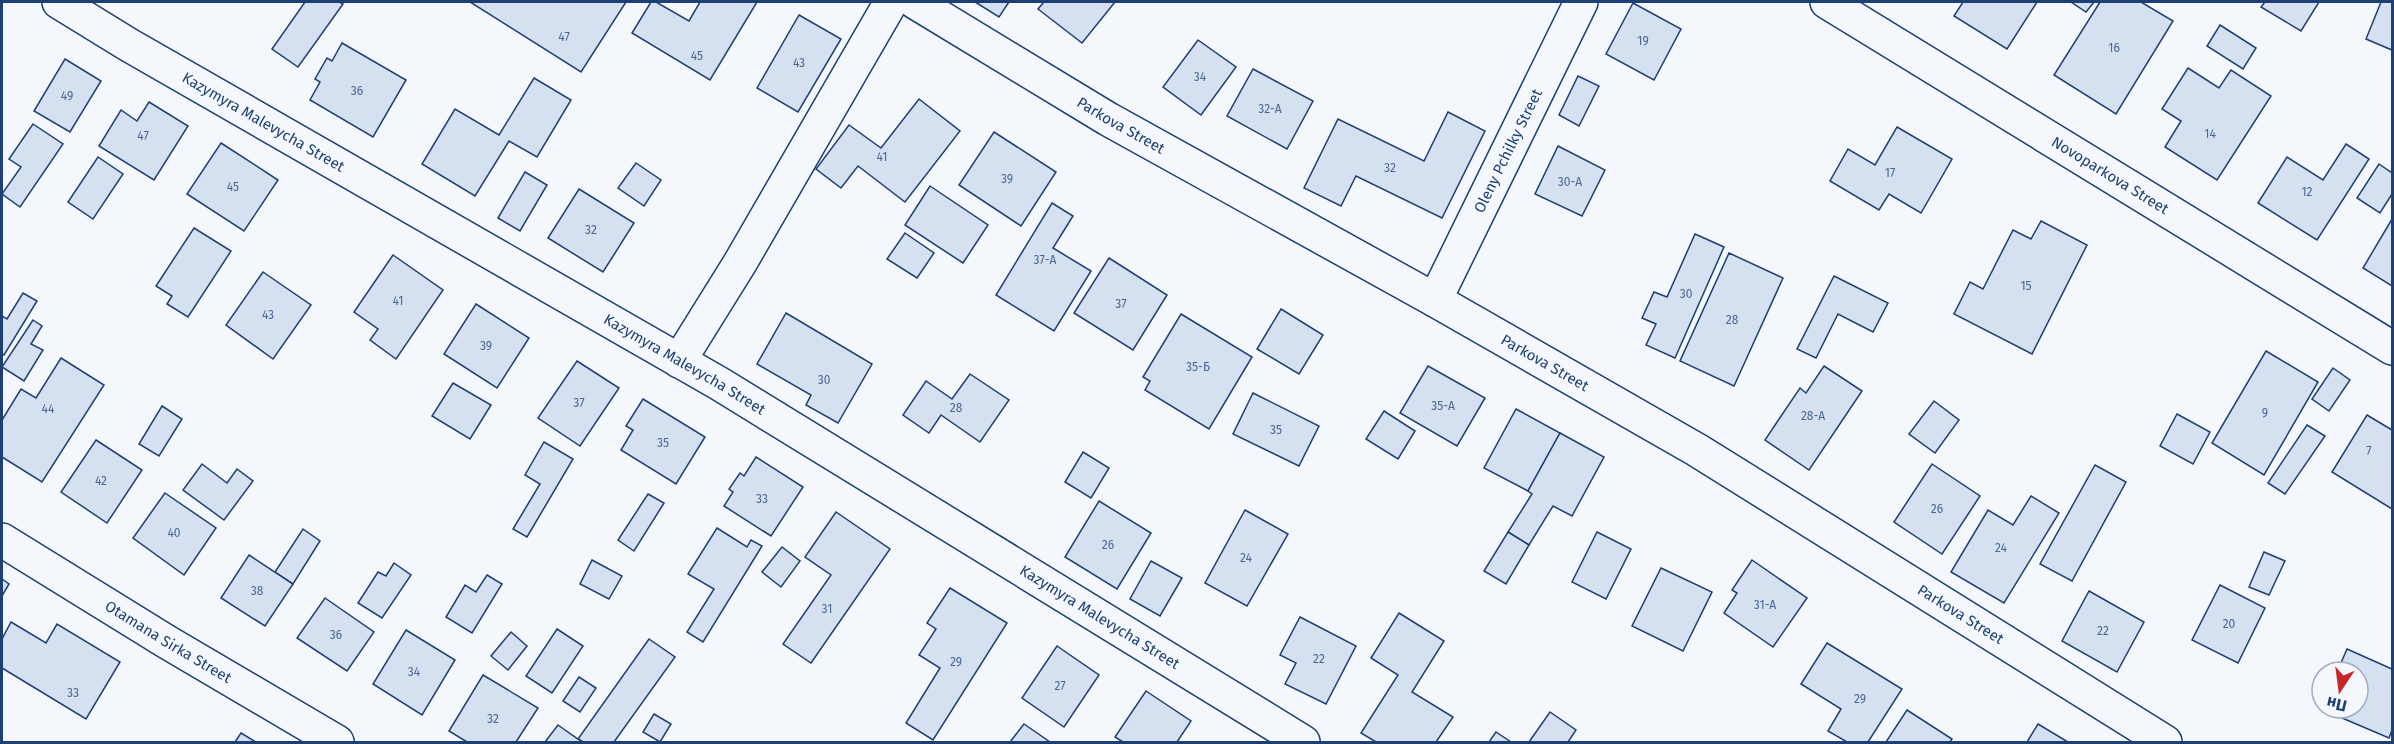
<svg xmlns="http://www.w3.org/2000/svg" width="2394" height="744" font-family="'Fira Sans',sans-serif">
  <style>
    .building { fill: #d5e0f0; stroke: #1d3f73; stroke-width: 1.5 }
    .lines { fill: none; stroke-linecap: round; stroke-linejoin: round }
    .minor-casing { stroke: #1d3f73; stroke-width: 36 }
    .minor { stroke: #f4f7fb; stroke-width: 33 }
    .labels { text-anchor: middle; stroke-width: 4.5; stroke-linejoin: round; paint-order: stroke }
    .number-label { font-size: 12px; fill: #4b6792 }
    .street-label { font-size: 15px; fill: #1d3f73; stroke: #f4f7fb }
  </style>
  <rect width="100%" height="100%" fill="#f4f7fb"/>
  <!-- building -->
  <g class="building">
    <polygon points="305,2 339,2 343,4 298,67 272,49"/>
    <polygon points="470,2 626,2 581,72"/>
    <polygon points="651,2 656,2 689,21 700,2 757,2 710,80 632,33"/>
    <polygon points="975,2 1009,2 999,17"/>
    <polygon points="1044,2 1115,2 1082,43 1038,9"/>
    <polygon points="1963,2 2037,2 2007,49 1954,16"/>
    <polygon points="2071,2 2094,2 2086,12"/>
    <polygon points="2100,2 2141,2 2173,21 2116,114 2054,75"/>
    <polygon points="2265,2 2319,2 2301,31 2261,7"/>
    <polygon points="2381,2 2392,2 2392,50 2366,39"/>
    <polygon points="1633,3 1681,29 1654,80 1606,54"/>
    <polygon points="799,15 841,39 798,112 757,88"/>
    <polygon points="2220,25 2256,48 2243,69 2207,46"/>
    <polygon points="1198,40 1236,67 1201,115 1163,87"/>
    <polygon points="342,43 406,80 373,137 310,100 320,82 315,79 327,58 332,61"/>
    <polygon points="65,59 101,81 70,132 34,111"/>
    <polygon points="2188,68 2219,88 2231,70 2271,96 2217,180 2165,147 2181,121 2162,109"/>
    <polygon points="1253,69 1313,101 1287,149 1227,116"/>
    <polygon points="1578,76 1599,86 1579,126 1559,115"/>
    <polygon points="534,78 571,100 537,157 509,141 475,196 422,164 455,109 499,135"/>
    <polygon points="919,99 960,131 905,202 858,166 841,188 816,169 849,125 881,148"/>
    <polygon points="149,102 188,126 154,180 99,146 121,110 137,121"/>
    <polygon points="1448,112 1485,131 1442,218 1356,176 1341,206 1304,188 1338,119 1424,161"/>
    <polygon points="33,124 63,144 20,207 2,194 21,167 9,159"/>
    <polygon points="1897,127 1952,159 1921,213 1889,194 1879,210 1830,181 1848,149 1875,165"/>
    <polygon points="994,132 1056,172 1021,226 959,185"/>
    <polygon points="221,143 278,180 244,231 187,194"/>
    <polygon points="2346,144 2369,159 2317,240 2258,203 2287,157 2323,180"/>
    <polygon points="1558,146 1605,170 1582,216 1535,194"/>
    <polygon points="98,157 123,174 93,219 68,202"/>
    <polygon points="636,163 661,180 644,206 618,188"/>
    <polygon points="2379,164 2392,173 2392,194 2380,213 2357,198"/>
    <polygon points="525,172 547,185 520,231 498,218"/>
    <polygon points="930,186 988,225 963,263 905,225"/>
    <polygon points="579,189 634,223 603,272 548,238"/>
    <polygon points="1052,203 1073,216 1053,248 1091,271 1054,331 996,295"/>
    <polygon points="2392,219 2392,286 2363,268"/>
    <polygon points="2041,221 2087,245 2032,354 1954,314 1970,282 1983,289 2013,230 2031,239"/>
    <polygon points="194,228 231,251 188,317 167,304 172,296 156,286"/>
    <polygon points="905,233 934,253 917,278 887,259"/>
    <polygon points="1695,234 1724,247 1675,358 1646,345 1656,324 1642,318 1654,292 1667,297"/>
    <polygon points="1729,253 1783,278 1734,386 1680,361"/>
    <polygon points="393,255 443,290 396,359 370,340 378,329 354,312"/>
    <polygon points="1109,258 1167,295 1133,350 1074,313"/>
    <polygon points="263,272 311,305 273,359 226,325"/>
    <polygon points="1834,276 1888,303 1873,332 1838,314 1816,358 1797,349"/>
    <polygon points="23,293 37,301 4,355 2,354 2,316 7,319"/>
    <polygon points="476,304 529,338 497,388 444,354"/>
    <polygon points="1281,309 1323,335 1299,374 1257,349"/>
    <polygon points="786,313 872,364 838,423 806,405 811,395 757,364"/>
    <polygon points="1181,314 1252,357 1209,429 1145,390 1150,381 1143,377"/>
    <polygon points="33,320 42,326 31,344 43,350 24,381 2,367"/>
    <polygon points="2266,351 2318,382 2264,475 2212,443"/>
    <polygon points="61,358 104,385 42,482 2,457 2,420 21,389 36,398"/>
    <polygon points="577,361 619,388 580,446 538,418"/>
    <polygon points="1428,366 1485,398 1457,446 1400,413"/>
    <polygon points="1824,366 1862,391 1809,470 1765,440 1800,388 1806,393"/>
    <polygon points="2333,368 2350,380 2329,411 2312,399"/>
    <polygon points="970,374 1009,400 980,442 941,415 929,433 903,415 926,381 952,399"/>
    <polygon points="453,383 491,405 470,439 432,416"/>
    <polygon points="1253,393 1319,426 1299,466 1233,434"/>
    <polygon points="643,399 705,437 676,484 621,450 633,430 626,426"/>
    <polygon points="1934,401 1959,420 1935,453 1909,434"/>
    <polygon points="162,406 182,419 159,456 139,444"/>
    <polygon points="1516,409 1560,433 1528,491 1484,468"/>
    <polygon points="1384,411 1415,431 1398,459 1366,439"/>
    <polygon points="2177,414 2210,432 2193,464 2160,446"/>
    <polygon points="2367,415 2392,430 2392,509 2332,472"/>
    <polygon points="2307,425 2325,436 2285,494 2268,483"/>
    <polygon points="1560,433 1604,457 1572,516 1553,506 1529,545 1508,532 1532,494 1528,491"/>
    <polygon points="96,440 142,470 107,523 61,492"/>
    <polygon points="544,442 573,459 527,537 513,529 540,484 525,475"/>
    <polygon points="1083,452 1109,468 1091,498 1065,482"/>
    <polygon points="756,457 803,487 771,536 724,506 733,492 729,489 740,473 744,476"/>
    <polygon points="202,464 227,483 237,469 253,481 224,520 183,490"/>
    <polygon points="1932,464 1980,496 1942,554 1894,522"/>
    <polygon points="2095,465 2126,482 2072,581 2040,564"/>
    <polygon points="165,493 216,528 184,575 133,538"/>
    <polygon points="648,494 664,503 634,551 618,540"/>
    <polygon points="2031,496 2059,513 2004,603 1951,572 1988,510 2013,525"/>
    <polygon points="1099,501 1151,533 1117,589 1065,557"/>
    <polygon points="1245,510 1288,534 1247,606 1205,583"/>
    <polygon points="836,512 890,549 811,663 783,644 831,575 805,557"/>
    <polygon points="717,528 747,547 751,540 762,546 703,642 687,632 714,589 688,574"/>
    <polygon points="303,529 320,541 293,584 275,572"/>
    <polygon points="1508,532 1529,545 1506,584 1484,571"/>
    <polygon points="1597,532 1631,549 1606,599 1572,582"/>
    <polygon points="782,547 800,561 781,587 762,572"/>
    <polygon points="2264,552 2285,561 2269,595 2249,587"/>
    <polygon points="249,555 293,584 265,626 221,598"/>
    <polygon points="592,560 622,576 609,599 580,584"/>
    <polygon points="1752,560 1807,598 1773,647 1724,613 1737,593 1732,590"/>
    <polygon points="1151,561 1182,578 1160,616 1130,599"/>
    <polygon points="394,563 411,575 382,618 358,603 378,572 386,576"/>
    <polygon points="1661,568 1712,592 1683,651 1632,626"/>
    <polygon points="487,575 502,584 472,633 446,617 465,585 476,592"/>
    <polygon points="2,579 9,584 2,596"/>
    <polygon points="2220,585 2265,608 2238,663 2192,640"/>
    <polygon points="950,588 1007,623 933,740 906,723 940,668 919,655 936,629 927,623"/>
    <polygon points="2089,591 2144,622 2117,672 2062,641"/>
    <polygon points="325,598 374,632 347,671 297,638"/>
    <polygon points="1399,613 1444,641 1412,692 1453,717 1436,742 1376,742 1361,733 1398,675 1371,658"/>
    <polygon points="1300,617 1356,646 1326,704 1285,684 1296,663 1280,655"/>
    <polygon points="11,622 46,643 57,624 120,662 86,719 2,668 2,639"/>
    <polygon points="557,629 583,646 552,693 526,676"/>
    <polygon points="406,630 455,660 422,715 373,684"/>
    <polygon points="511,632 527,646 508,670 491,656"/>
    <polygon points="649,639 675,657 614,742 583,742 578,739"/>
    <polygon points="1827,643 1902,689 1868,742 1847,742 1828,731 1841,709 1801,684"/>
    <polygon points="1057,646 1099,675 1064,727 1022,698"/>
    <polygon points="2347,649 2392,669 2392,730 2389,738 2321,709 2322,706 2322,708 2358,708 2358,672 2337,672"/>
    <polygon points="483,675 538,708 516,742 467,742 449,731"/>
    <polygon points="579,677 596,688 580,712 563,701"/>
    <polygon points="1146,691 1191,721 1177,742 1123,742 1115,737"/>
    <polygon points="1907,710 1952,739 1950,742 1886,742"/>
    <polygon points="1550,712 1576,730 1568,742 1529,742"/>
    <polygon points="654,714 671,724 660,742 643,732"/>
    <polygon points="1024,724 1050,742 1010,742"/>
    <polygon points="2038,724 2068,742 2027,742"/>
    <polygon points="558,725 578,739 583,742 545,742"/>
    <polygon points="1496,732 1511,742 1489,742"/>
    <polygon points="241,733 256,742 235,742"/>
  </g>
  <g class="lines">
    <defs>
      <g id="minor">
        <path id="s1" d="M59,2L129,45L720,384L1303,742"/>
        <path id="s2" d="M915,2L1108,119L1435,300L1697,450L2165,742"/>
        <path id="s3" d="M1827,2L2392,348"/>
        <path id="s4" d="M1435,300L1581,2"/>
        <polyline points="679,361 740,263 891,2"/>
        <path id="s5" d="M2,540L167,642L337,742"/>
      </g>
    </defs>
    <!-- minor casing -->
    <use href="#minor" class="minor-casing"/>
    <!-- minor -->
    <use href="#minor" class="minor"/>
  </g>
  <g class="labels">
    <!-- number labels -->
    <g class="number-label">
      <text x="564" y="41">47</text>
      <text x="1643" y="45">19</text>
      <text x="2114" y="52">16</text>
      <text x="697" y="60">45</text>
      <text x="799" y="67">43</text>
      <text x="1200" y="81">34</text>
      <text x="357" y="95">36</text>
      <text x="67" y="100">49</text>
      <text x="1270" y="113">32-А</text>
      <text x="2210" y="138">14</text>
      <text x="143" y="140">47</text>
      <text x="882" y="161">41</text>
      <text x="1390" y="172">32</text>
      <text x="1890" y="177">17</text>
      <text x="1007" y="183">39</text>
      <text x="1570" y="186">30-А</text>
      <text x="233" y="191">45</text>
      <text x="2307" y="196">12</text>
      <text x="591" y="234">32</text>
      <text x="1045" y="264">37-А</text>
      <text x="2026" y="290">15</text>
      <text x="1686" y="298">30</text>
      <text x="398" y="305">41</text>
      <text x="1121" y="308">37</text>
      <text x="268" y="319">43</text>
      <text x="1732" y="324">28</text>
      <text x="486" y="350">39</text>
      <text x="1198" y="371">35-Б</text>
      <text x="824" y="384">30</text>
      <text x="579" y="407">37</text>
      <text x="1443" y="410">35-А</text>
      <text x="956" y="412">28</text>
      <text x="48" y="413">44</text>
      <text x="2265" y="417">9</text>
      <text x="1813" y="420">28-А</text>
      <text x="1276" y="434">35</text>
      <text x="663" y="447">35</text>
      <text x="2369" y="455">7</text>
      <text x="101" y="485">42</text>
      <text x="762" y="503">33</text>
      <text x="1937" y="513">26</text>
      <text x="174" y="537">40</text>
      <text x="1108" y="549">26</text>
      <text x="2001" y="552">24</text>
      <text x="1246" y="562">24</text>
      <text x="257" y="595">38</text>
      <text x="1765" y="609">31-А</text>
      <text x="827" y="613">31</text>
      <text x="2229" y="628">20</text>
      <text x="2103" y="635">22</text>
      <text x="336" y="639">36</text>
      <text x="1319" y="663">22</text>
      <text x="956" y="666">29</text>
      <text x="414" y="676">34</text>
      <text x="1060" y="690">27</text>
      <text x="73" y="697">33</text>
      <text x="1860" y="703">29</text>
      <text x="493" y="723">32</text>
    </g>
    <!-- street labels -->
    <g class="street-label">
      <text dy="5" stroke="none"><textPath href="#s1" startOffset="237">Kazymyra Malevycha Street</textPath></text>
      <text dy="5" stroke="none"><textPath href="#s2" startOffset="240">Parkova Street</textPath></text>
      <text dy="5" stroke="none"><textPath href="#s4" startOffset="166">Oleny Pchilky Street</textPath></text>
      <text dy="5" stroke="none"><textPath href="#s3" startOffset="332">Novoparkova Street</textPath></text>
      <text dy="5" stroke="none"><textPath href="#s2" startOffset="726">Parkova Street</textPath></text>
      <text dy="5" stroke="none"><textPath href="#s1" startOffset="723">Kazymyra Malevycha Street</textPath></text>
      <text dy="5" stroke="none"><textPath href="#s2" startOffset="1212">Parkova Street</textPath></text>
      <text dy="5" stroke="none"><textPath href="#s1" startOffset="1209">Kazymyra Malevycha Street</textPath></text>
      <text dy="5" stroke="none"><textPath href="#s5" startOffset="195">Otamana Sirka Street</textPath></text>
    </g>
  </g>
  <!-- border -->
  <rect width="2394" height="744" fill="none" stroke="#1d3f73" stroke-width="6"/>
  <!-- north arrow -->
  <g transform="translate(2340 690) rotate(193)"><circle r="28" fill="#f4f7fb" stroke="#9eadc5" stroke-width="1.5"/>
  <path d="M0-4.5L10 22L0 15L-10 22Z" fill="#c62828"/>
  <text y="-9" font-size="16" font-weight="bold" text-anchor="middle" fill="#1d3f73">Пн</text>
  </g>
</svg>
